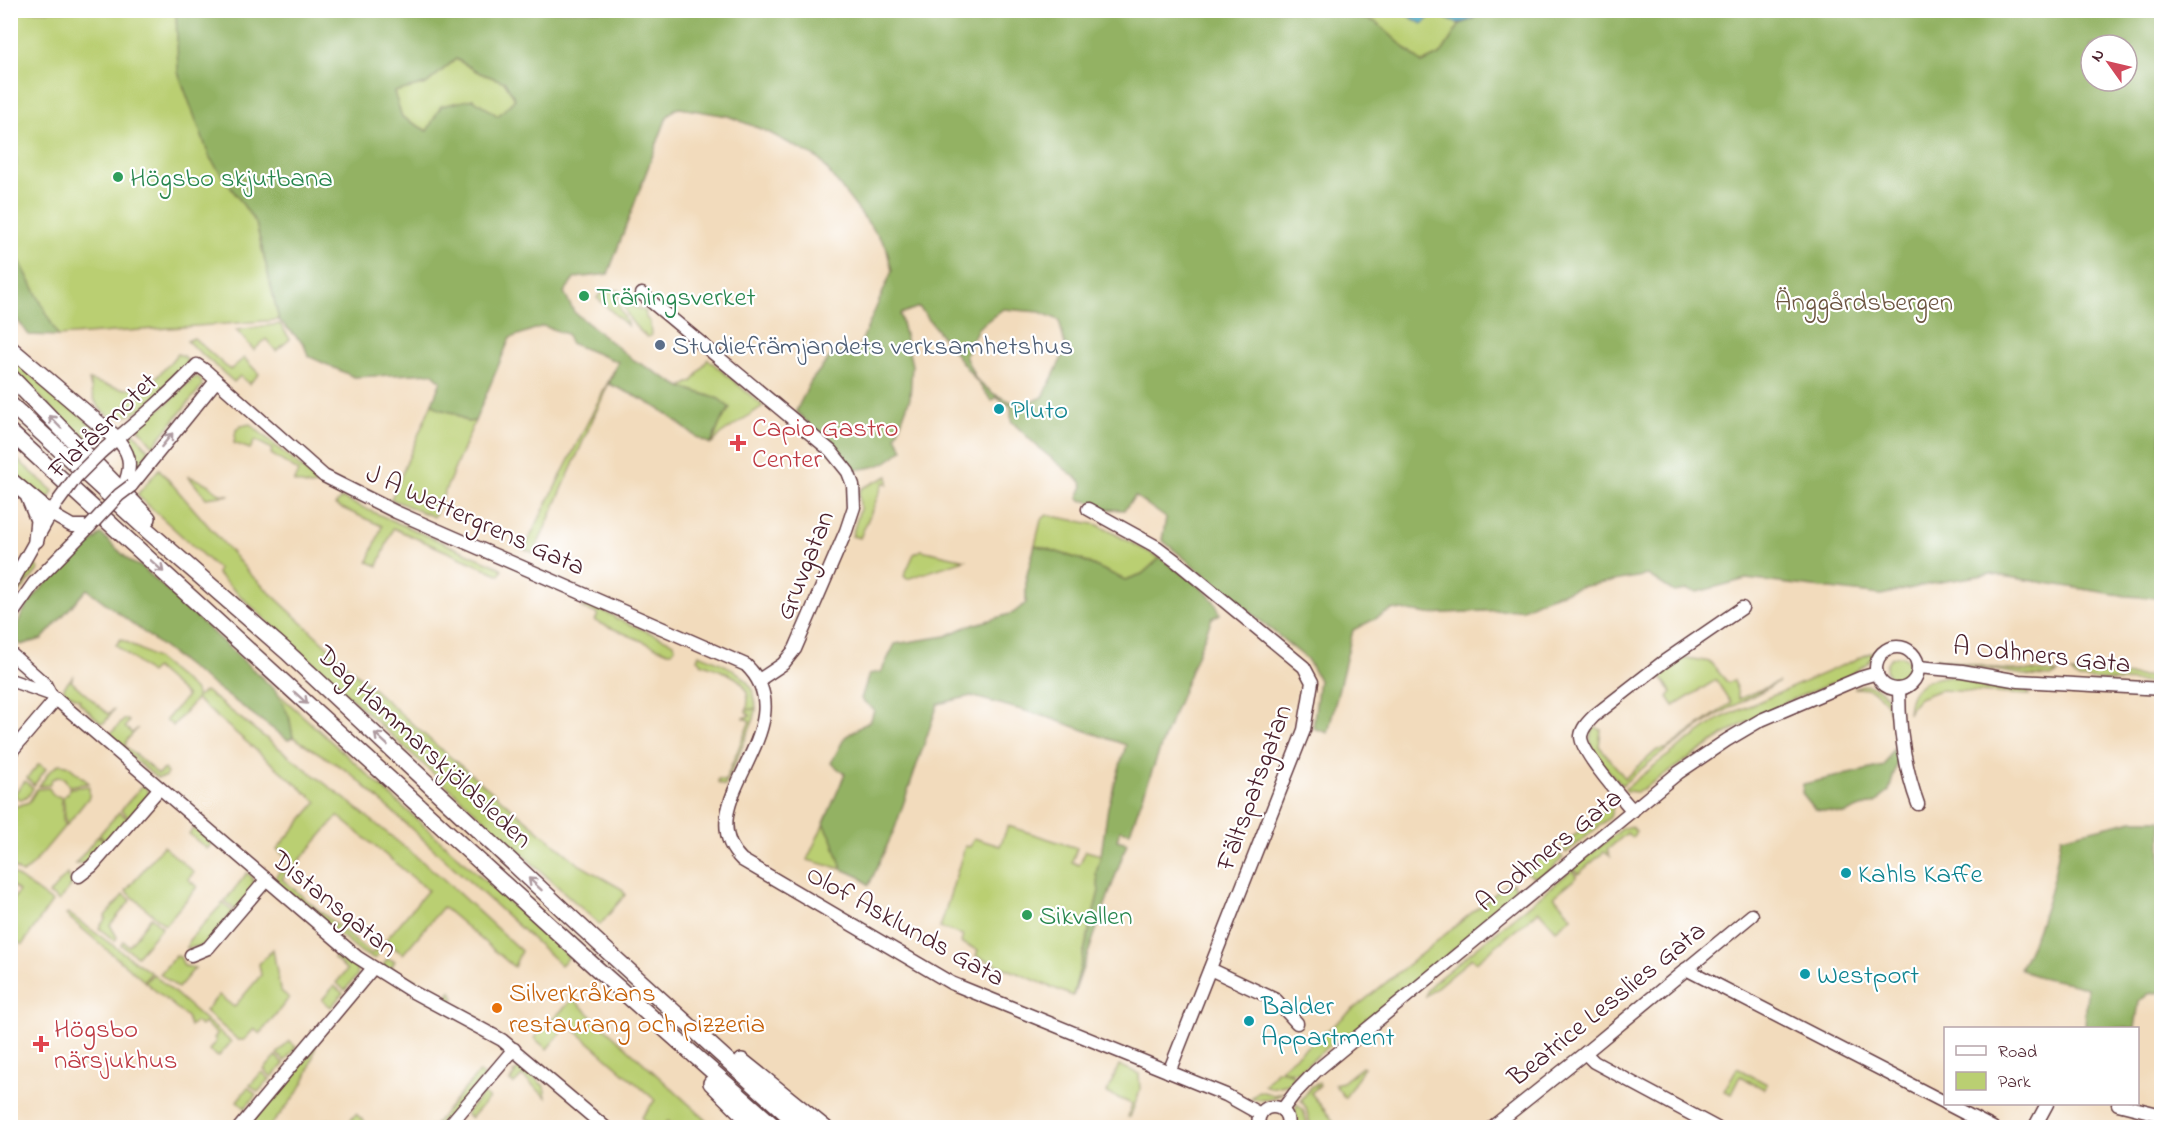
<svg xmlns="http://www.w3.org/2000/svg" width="2172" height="1138" font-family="'Indie Flower',sans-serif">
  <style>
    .green { fill: #bacf72; stroke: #82774e; stroke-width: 1.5 }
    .forest { fill: #93b264; stroke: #6e6848; stroke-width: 1.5; fill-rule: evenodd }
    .water { fill: #46aac5; stroke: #486478; stroke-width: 1.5 }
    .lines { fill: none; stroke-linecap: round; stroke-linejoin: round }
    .minor-casing { stroke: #633b41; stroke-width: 15 }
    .major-casing { stroke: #633b41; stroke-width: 18 }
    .minor { stroke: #fff; stroke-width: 12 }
    .major { stroke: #fff; stroke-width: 15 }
    .minor-bridge-casing { stroke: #633b41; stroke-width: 15; stroke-linecap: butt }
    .minor-bridge { stroke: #fff; stroke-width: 12 }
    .oneway { stroke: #ae9aa0 }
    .leisure-dot { fill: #2e9e5b; stroke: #fff; stroke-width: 2 }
    .service-dot { fill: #5c6f8a; stroke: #fff; stroke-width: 2 }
    .culture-dot { fill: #0f9aa8; stroke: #fff; stroke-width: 2 }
    .health-dot { fill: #e0444e; stroke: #fff; stroke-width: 2 }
    .food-dot { fill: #e8710a; stroke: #fff; stroke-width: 2 }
    .labels { text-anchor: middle; stroke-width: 4.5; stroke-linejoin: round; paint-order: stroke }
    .leisure-label { font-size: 27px; fill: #27864d; stroke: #fff; text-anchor: start }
    .park-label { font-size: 27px; fill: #6c5440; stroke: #fff }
    .service-label { font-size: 27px; fill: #4e5e75; stroke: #fff; text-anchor: start }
    .culture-label { font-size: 27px; fill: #0d838f; stroke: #fff; text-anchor: start }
    .street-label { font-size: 27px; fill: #4a1f2b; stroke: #fff }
    .health-label { font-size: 27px; fill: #be3a42; stroke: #fff; text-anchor: start }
    .food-label { font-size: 27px; fill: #c56008; stroke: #fff; text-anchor: start }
  </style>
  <rect width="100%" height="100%" fill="#fff"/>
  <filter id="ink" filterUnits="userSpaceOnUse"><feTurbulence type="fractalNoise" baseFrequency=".0167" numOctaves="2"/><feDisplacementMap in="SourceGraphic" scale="12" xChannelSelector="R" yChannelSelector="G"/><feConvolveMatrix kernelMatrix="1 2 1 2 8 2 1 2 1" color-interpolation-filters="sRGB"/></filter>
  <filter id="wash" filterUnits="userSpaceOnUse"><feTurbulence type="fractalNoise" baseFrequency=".008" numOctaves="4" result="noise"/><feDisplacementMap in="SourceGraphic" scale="24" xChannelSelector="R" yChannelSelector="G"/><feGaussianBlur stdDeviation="1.35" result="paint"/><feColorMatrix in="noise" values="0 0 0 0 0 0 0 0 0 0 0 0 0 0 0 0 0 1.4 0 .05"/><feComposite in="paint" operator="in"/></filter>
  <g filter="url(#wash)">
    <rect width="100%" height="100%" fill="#f2dbbc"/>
    <!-- green -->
    <g class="green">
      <polygon points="11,11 176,11 179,72 210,158 256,223 279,320 58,336 11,244 11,190 16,163 10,116"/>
      <polygon points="1329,11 1410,11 1408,14 1433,14 1438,11 1444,18 1460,24 1441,54 1422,63 1406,49"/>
      <polygon points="456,59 480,73 505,82 515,99 498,116 473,99 427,131 402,117 393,92 426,84"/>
      <polygon points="619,290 618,304 629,327 597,298 602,292"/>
      <path d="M624,300H626L632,306L645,311L646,318L650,322L651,336L647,337C635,327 624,316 624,300Z"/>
      <polygon points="280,324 290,339 276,351 266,339 254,350 236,330"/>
      <polygon points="194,338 230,370 244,358 259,374 249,384 240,376 234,382 187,341"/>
      <path d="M177,354L184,356L188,361C174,385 124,441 98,406C93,400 91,387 89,380C136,395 146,393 177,354Z"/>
      <polygon points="10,356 106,437 92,450 11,367"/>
      <polygon points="708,359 763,406 720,435 712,444 720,423 719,399 681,387 693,381"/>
      <polygon points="618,362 534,553 524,549"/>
      <polygon points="199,377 201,379 202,386 153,446 137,426 168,403 193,378"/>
      <polygon points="432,403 439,409 454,413 467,422 475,421 434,517 391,499"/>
      <polygon points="250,424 317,481 316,485 310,486 294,482 298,471 271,454 272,449 255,440 250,449 234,443 236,430 241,426"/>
      <polygon points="134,432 149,451 138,467 134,450 126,438"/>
      <polygon points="10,453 53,491 46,504 11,471"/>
      <polygon points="159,469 251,575 360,677 437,746 580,865 622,889 625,895 600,925 300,652 217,574 218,569 137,495"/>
      <polygon points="188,476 208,484 220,494 230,495 206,498"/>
      <polygon points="888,476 888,484 884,482 860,538 852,536 860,509 859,493 862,488"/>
      <polygon points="341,498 499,567 502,569 500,575 393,528 378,566 368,562 382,526 335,505"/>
      <polygon points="1047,515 1098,525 1160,558 1142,574 1125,580 1082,560 1035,545 1041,520"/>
      <polygon points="921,550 965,560 907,579 904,576 914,554"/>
      <polygon points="30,561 39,569 18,594 11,607 11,591"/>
      <polygon points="588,605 614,616 615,619 623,621 674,643 675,648 672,652 668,652 595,621 598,614 582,608"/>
      <polygon points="121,639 156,658 196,691 196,698 205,691 354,806 440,876 521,951 514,967 443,907 403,954 385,941 428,890 338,816 295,866 277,849 317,802 196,699 173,726 166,720 187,696 155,668 150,673 116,645"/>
      <polygon points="1880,649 1866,664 1845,678 1786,702 1730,731 1638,792 1627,791 1625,789 1659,762 1719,719"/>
      <path d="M699,654C726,665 755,674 756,708L747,710L756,709L754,719L725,786L718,783V779L725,781L750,721L744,718L750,715L746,712C756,678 726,673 701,663V662L697,659Z"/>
      <circle cx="1898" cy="668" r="12"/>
      <path d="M1681,657L1710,662L1728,683L1734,680L1739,699L1779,682L1717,715L1655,758L1622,785C1609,770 1580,749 1594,727L1601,730L1599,746L1625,778L1657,750L1666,749L1731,703L1716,680L1674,706L1668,697L1672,692L1659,675Z"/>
      <polygon points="1936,658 1999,669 2058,673 2051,677 2031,676 1933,660"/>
      <polygon points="250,668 569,957 561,965 349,772 293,737 289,716"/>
      <polygon points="2071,673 2161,677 2161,683 2079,679"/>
      <polygon points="74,675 71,681 108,714 114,709 105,722 101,723 79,702 80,700 64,691 64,687"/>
      <path d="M1950,676L1964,677L2027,687L2029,695L1940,690L1919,698L1911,707L1908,714C1909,686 1924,678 1950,676Z"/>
      <path d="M1862,685C1886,686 1889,698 1893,719C1891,716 1889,711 1887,706C1881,691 1868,688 1854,688Z"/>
      <polygon points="125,719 129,721 125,727 132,733 138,728 127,740 125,746 158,774 164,769 167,773 165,777 157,778 107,737"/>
      <polygon points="39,764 46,769 34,785 27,778"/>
      <polygon points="59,764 67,765 89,783 69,786 64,778 58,777 52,779 49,785 39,786 49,772"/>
      <polygon points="25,781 33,788 29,795 20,800 14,794"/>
      <polygon points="143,785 145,785 149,795 129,818 121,810"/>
      <polygon points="89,786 89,797 66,826 63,797 68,793 69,788"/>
      <polygon points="49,788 53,795 61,797 64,827 29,869 22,873 11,866 11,808 29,802 37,789"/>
      <polygon points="1615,800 1610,817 1566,853 1562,846"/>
      <polygon points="119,812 128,819 108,842 99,835"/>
      <polygon points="824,823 833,841 842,869 807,860"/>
      <polygon points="1008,826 1077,848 1072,862 1079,865 1086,851 1101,855 1096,873 1099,891 1073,996 976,956 978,950 961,943 963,935 940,928 965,846 970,847 974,838 1000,846"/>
      <polygon points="1631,826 1636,831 1632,838 1627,833 1607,850 1610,856 1604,852 1578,874 1573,868 1622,829"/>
      <polygon points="194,828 213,843 207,849 189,834"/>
      <polygon points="98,836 106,842 90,862 75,864"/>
      <polygon points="163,846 194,872 188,879 197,887 165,925 126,891"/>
      <path d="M1553,847L1563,858C1550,869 1539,888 1525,870Z"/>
      <polygon points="1572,870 1577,877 1554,896 1572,917 1556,930 1539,911 1476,962 1472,958 1426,996 1427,990 1432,984"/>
      <polygon points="280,871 287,872 282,879 371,954 376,950 378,954 376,958 371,958 361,952 278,883 276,876"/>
      <polygon points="11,872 52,902 22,945 11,937 11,902 19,891 11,885"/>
      <polygon points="247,873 252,877 254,887 235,910 225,901"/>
      <polygon points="67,874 70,881 73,883 59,901 49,894"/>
      <polygon points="1513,883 1519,893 1517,898 1353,1032 1335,1041 1298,1072 1285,1071 1295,1076 1289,1084 1271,1088 1264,1085 1277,1070 1284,1071 1281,1068 1506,885"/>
      <polygon points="124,894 131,900 110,925 117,937 115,941 99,928 106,918 105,916"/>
      <polygon points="223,903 233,912 211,939 201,946 187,948 189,940"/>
      <polygon points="68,913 151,973 144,981 66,915"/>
      <polygon points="151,917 162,927 137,956 121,945 123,941 129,946"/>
      <polygon points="273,949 280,990 289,998 260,1034 254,1029 244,1040 238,1040 205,1011 219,995 234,1007 261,975 259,964"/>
      <polygon points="340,952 358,968 357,976 345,990 336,983 347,970 334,958"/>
      <polygon points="176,955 180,957 184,966 195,968 178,988 160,974"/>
      <polygon points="387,959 395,961 391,968 447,997 451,991 454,998 450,1002 443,1001 387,970 383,966"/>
      <polygon points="153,974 231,1042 218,1057 209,1050 216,1041 214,1038 217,1034 204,1023 201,1026 195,1022 190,1026 187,1017 145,982"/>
      <polygon points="334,986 343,993 331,1007 322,1000"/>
      <polygon points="573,999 714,1127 675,1127 668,1121 662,1127 652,1127 641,1118 655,1100 568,1024 547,1049 534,1038"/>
      <polygon points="289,1041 296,1047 285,1061 277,1054"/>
      <path d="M316,1044C308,1085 295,1097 269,1127L246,1128L300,1059L304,1061L309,1055L305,1052Z"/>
      <polygon points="276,1056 284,1064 272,1077 264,1070"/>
      <polygon points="1119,1065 1139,1074 1140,1091 1130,1117 1128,1117 1132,1104 1107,1093"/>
      <polygon points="521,1067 544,1086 546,1097 522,1076 514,1084 510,1081 515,1074 513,1073"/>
      <polygon points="1362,1067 1364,1067 1345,1098 1334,1084 1343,1082"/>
      <polygon points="1737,1068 1767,1084 1764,1089 1740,1076 1731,1094 1724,1091"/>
      <polygon points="262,1072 270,1079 258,1092 250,1085"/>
      <polygon points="479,1072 485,1077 443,1127 432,1128"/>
      <polygon points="1319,1083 1320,1085 1311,1093 1338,1127 1311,1127 1306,1108 1301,1100 1312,1086"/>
      <polygon points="248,1087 256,1095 245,1108 237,1101"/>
      <path d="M1259,1091L1274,1095L1283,1092C1274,1101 1262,1101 1251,1098Z"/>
      <polygon points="483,1093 489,1098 471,1118 466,1114"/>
      <path d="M1297,1104L1303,1110L1307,1122L1303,1127H1300C1295,1121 1294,1111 1297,1104Z"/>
      <path d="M356,1114L366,1123L362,1127H312C320,1117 330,1121 340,1121L342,1124L346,1125Z"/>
    </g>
    <!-- forest -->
    <g class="forest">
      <path d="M1329,10L1376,22L1422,63L1441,54L1460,24L1473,19L1481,11H2161V598L2126,596L1990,574L1935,583L1881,595L1746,579L1697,592L1687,590L1674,592L1648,575L1580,587L1544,599L1523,609L1428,614L1394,609L1353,630L1328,733L1313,728L1319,680L1307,659L1162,540L1166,518L1135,496L1124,510L1104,509L1095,503L1080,500L1078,497L1083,486L1081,482L1040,449L1011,421V407L997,397L992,401L919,307L900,314L912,365L910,398L896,436L903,449C885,466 876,468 851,470L827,442L796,411L811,381L831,356L859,347L892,271L886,246L819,159L768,132L728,116L680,108L675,109L667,117L608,274L575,278L564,292L574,312L632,359L681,387L719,399L730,408L720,423L711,444C694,438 683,426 668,415C650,402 630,393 609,384L618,362L570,343L567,334L543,326L510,338L475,421L468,422L454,413L439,409L432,403L441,381L432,373L354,377L308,356L304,344L279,320L256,223L210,158L178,72L176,11ZM2091,45H2127V81H2091ZM456,59L480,73L505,82L515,99L498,116L473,99L441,106L427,131L402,117L394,92L426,84ZM1003,309L1040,312L1059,320L1066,349L1043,397L1026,404L1014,403L994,394L976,379L965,356L978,328Z"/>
      <polygon points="11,116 16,163 11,190 10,190"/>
      <polygon points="11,244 58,336 29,335 11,312"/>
      <path d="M101,534L132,563L142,567L275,690L289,716L293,737L288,740L202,677L87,589L42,639L20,645C17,639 15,634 17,627C23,597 78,555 101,534Z"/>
      <path d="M1035,545L1082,560L1125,580L1142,574L1160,558C1178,571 1215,592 1220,614L1212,618L1164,738L1130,832L1120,830L1117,840L1127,843L1073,996L1099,891L1096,873L1101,855L1108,807L1126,745L1047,717L971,696L938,704L895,828L869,885L860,877L842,869L833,841L824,823L845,774L831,763L845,737L871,720L874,710L861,699L869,674L881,672L895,644L946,636L966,627L1013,613L1026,603V578Z"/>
      <polygon points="1893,749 1898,759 1889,791 1876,803 1858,808 1845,814 1815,809 1802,793 1803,784 1884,766"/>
      <path d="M2133,820H2161V992L2148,994L2139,1002L2135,1028H2085L2087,988C2065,979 2041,981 2020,969C2043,922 2053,888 2061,837Z"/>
    </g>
    <!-- water -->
    <path class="water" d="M1410,11V10L1481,11C1466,26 1453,27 1437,11L1422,24L1407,15Z"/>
  </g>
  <g filter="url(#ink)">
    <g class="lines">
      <defs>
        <g id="minor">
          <polyline points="642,294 831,451 848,472 853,485 854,507 846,531 795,649 783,664 759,680"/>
          <path d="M117,439C129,452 132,463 126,480"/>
          <path d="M101,452C134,424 167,397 197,365L206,371L324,476L396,512L746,665C810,727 684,804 742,860L951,983L1226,1095L1260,1114"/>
          <polyline points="131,486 216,381"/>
          <polyline points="1088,509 1157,547 1177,562 1304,667 1312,682 1304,730 1169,1072"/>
          <polyline points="51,514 72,526 90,526"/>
          <polyline points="10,586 55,506"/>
          <polyline points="10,617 34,583 90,526"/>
          <circle cx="1897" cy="668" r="21"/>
          <polyline points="10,653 45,684 50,694"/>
          <polyline points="1918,667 1962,671 2019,681 2162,689"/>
          <polyline points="10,680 50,694 56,699 357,957 411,991 502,1040 606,1128"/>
          <path d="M1899,689C1899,730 1904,766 1918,804"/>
          <polyline points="10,753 56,699"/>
          <path d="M1633,811C1622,798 1580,751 1581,736C1582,728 1588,722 1594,716L1662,663L1742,608"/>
          <polyline points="79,876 92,866 159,789"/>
          <polyline points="191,955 208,948 267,879"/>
          <polyline points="1210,969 1276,1000 1297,1023"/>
          <polyline points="1686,969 1946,1103"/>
          <polyline points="1585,1053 1594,1062 1717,1128"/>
          <polyline points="1947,1104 1993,1128"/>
          <polyline points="2118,1104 2162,1115"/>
          <polyline points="1282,1110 1294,1094 1316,1071 1678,773 1727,740 1761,720 1860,678 1877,673"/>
          <polyline points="239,1128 373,968"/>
          <polyline points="447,1128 514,1049"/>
          <path d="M1259,1128C1253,1100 1293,1100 1287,1128"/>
          <polyline points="1491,1128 1585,1053 1752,915"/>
          <polyline points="2034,1128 2047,1104"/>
        </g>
        <g id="major">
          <polyline points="10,348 117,439"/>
          <polyline points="10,376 148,518"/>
          <polyline points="10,404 147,530 287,652 605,949 802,1128"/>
          <polyline points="10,432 594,966 776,1128"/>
          <polyline points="10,480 51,514"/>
          <polyline points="29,498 38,520 36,540"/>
          <polyline points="742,1061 825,1128"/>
          <polyline points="711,1083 756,1128"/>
        </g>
      </defs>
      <!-- minor casing -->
      <use href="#minor" class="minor-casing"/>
      <!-- major casing -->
      <use href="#major" class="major-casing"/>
      <!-- minor -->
      <use href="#minor" class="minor"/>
      <!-- major -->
      <use href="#major" class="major"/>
      <defs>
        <g id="minor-bridge">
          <polyline points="57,503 76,477 101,452"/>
          <polyline points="90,526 119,495 131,486"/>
        </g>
      </defs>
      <!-- minor-bridge casing -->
      <use href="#minor-bridge" class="minor-bridge-casing"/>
      <!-- minor-bridge -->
      <use href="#minor-bridge" class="minor-bridge"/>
    </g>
    <!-- one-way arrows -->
    <defs><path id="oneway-shaft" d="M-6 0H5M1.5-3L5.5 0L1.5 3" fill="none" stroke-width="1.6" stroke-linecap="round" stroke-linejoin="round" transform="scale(1.5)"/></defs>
    <g class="oneway">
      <use href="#oneway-shaft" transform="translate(55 422) rotate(-134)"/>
      <use href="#oneway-shaft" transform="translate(167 440) rotate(-51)"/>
      <use href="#oneway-shaft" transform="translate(157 566) rotate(42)"/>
      <use href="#oneway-shaft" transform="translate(301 698) rotate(42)"/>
      <use href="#oneway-shaft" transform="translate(381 739) rotate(-137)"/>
      <use href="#oneway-shaft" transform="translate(535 884) rotate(-137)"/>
    </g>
  </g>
  <!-- markers -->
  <g class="leisure-dot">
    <circle cx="118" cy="177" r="6"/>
    <circle cx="584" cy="296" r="6"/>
    <circle cx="1027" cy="915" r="6"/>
  </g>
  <circle class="service-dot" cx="660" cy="345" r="6"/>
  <g class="culture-dot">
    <circle cx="999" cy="409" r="6"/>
    <circle cx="1846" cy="873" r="6"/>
    <circle cx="1805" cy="974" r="6"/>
    <circle cx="1249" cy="1021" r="6"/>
  </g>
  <g class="health-dot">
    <path d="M735 434h6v6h6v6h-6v6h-6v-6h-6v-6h6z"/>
    <path d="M38 1035h6v6h6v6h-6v6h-6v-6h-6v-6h6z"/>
  </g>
  <circle class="food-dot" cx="497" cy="1008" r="6"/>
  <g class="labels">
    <!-- leisure labels -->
    <g class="leisure-label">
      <text x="130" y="186">Högsbo skjutbana</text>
      <text x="596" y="305">Träningsverket</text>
      <text x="1039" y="924">Sikvallen</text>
    </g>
    <!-- park labels -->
    <g class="park-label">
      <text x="1864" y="310">Änggårdsbergen</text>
    </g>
    <!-- service labels -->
    <g class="service-label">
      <text x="672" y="354">Studiefrämjandets verksamhetshus</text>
    </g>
    <!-- culture labels -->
    <g class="culture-label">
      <text x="1011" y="418">Pluto</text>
      <text x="1858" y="882">Kahls Kaffe</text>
      <text x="1817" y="983">Westport</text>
      <text x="1261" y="1014">Balder<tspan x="1261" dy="31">Appartment</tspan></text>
    </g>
    <!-- street labels -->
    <g class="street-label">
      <text transform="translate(102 425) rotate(-44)" y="9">Flatåsmotet</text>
      <text transform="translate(476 519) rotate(24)" y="9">J A Wettergrens Gata</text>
      <text transform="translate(804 565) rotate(-68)" y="9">Gruvgatan</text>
      <text transform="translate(2042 654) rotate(6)" y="9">A Odhners Gata</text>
      <text transform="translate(425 746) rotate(43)" y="9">Dag Hammarskjöldsleden</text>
      <text transform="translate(1253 787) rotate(-70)" y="9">Fältspatsgatan</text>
      <text transform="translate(1548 849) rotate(-39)" y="9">A Odhners Gata</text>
      <text transform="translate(335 903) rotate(39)" y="9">Distansgatan</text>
      <text transform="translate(906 925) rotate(29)" y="9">Olof Asklunds Gata</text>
      <text transform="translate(1606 1003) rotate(-39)" y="9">Beatrice Lesslies Gata</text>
    </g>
    <!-- health labels -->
    <g class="health-label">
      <text x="752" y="436">Capio Gastro<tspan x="752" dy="31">Center</tspan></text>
      <text x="54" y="1037">Högsbo<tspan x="54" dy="31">närsjukhus</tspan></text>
    </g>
    <!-- food labels -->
    <g class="food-label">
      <text x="509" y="1001">Silverkråkans<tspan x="509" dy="31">restaurang och pizzeria</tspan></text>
    </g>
  </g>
  <!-- margin -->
  <rect width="2172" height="1138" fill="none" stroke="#fff" stroke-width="36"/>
  <!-- legend -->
  <rect x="1944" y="1027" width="195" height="78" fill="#ffffff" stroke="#b7a5aa" stroke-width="1.5"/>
  <rect x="1956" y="1046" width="30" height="9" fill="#ffffff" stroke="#b7a5aa" stroke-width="1.5"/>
  <text x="1998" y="1057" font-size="18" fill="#4a1f2b">Road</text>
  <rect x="1956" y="1072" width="30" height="18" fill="#bacf72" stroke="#b7a5aa" stroke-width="1.5"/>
  <text x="1998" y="1087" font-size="18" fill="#4a1f2b">Park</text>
  <!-- north arrow -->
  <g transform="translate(2109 63) rotate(304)"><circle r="28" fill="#ffffff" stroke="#b7a5aa" stroke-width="1.5"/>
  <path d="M0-4.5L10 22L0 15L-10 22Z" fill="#d1495b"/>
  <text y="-9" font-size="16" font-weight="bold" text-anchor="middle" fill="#4a1f2b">N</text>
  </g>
</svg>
